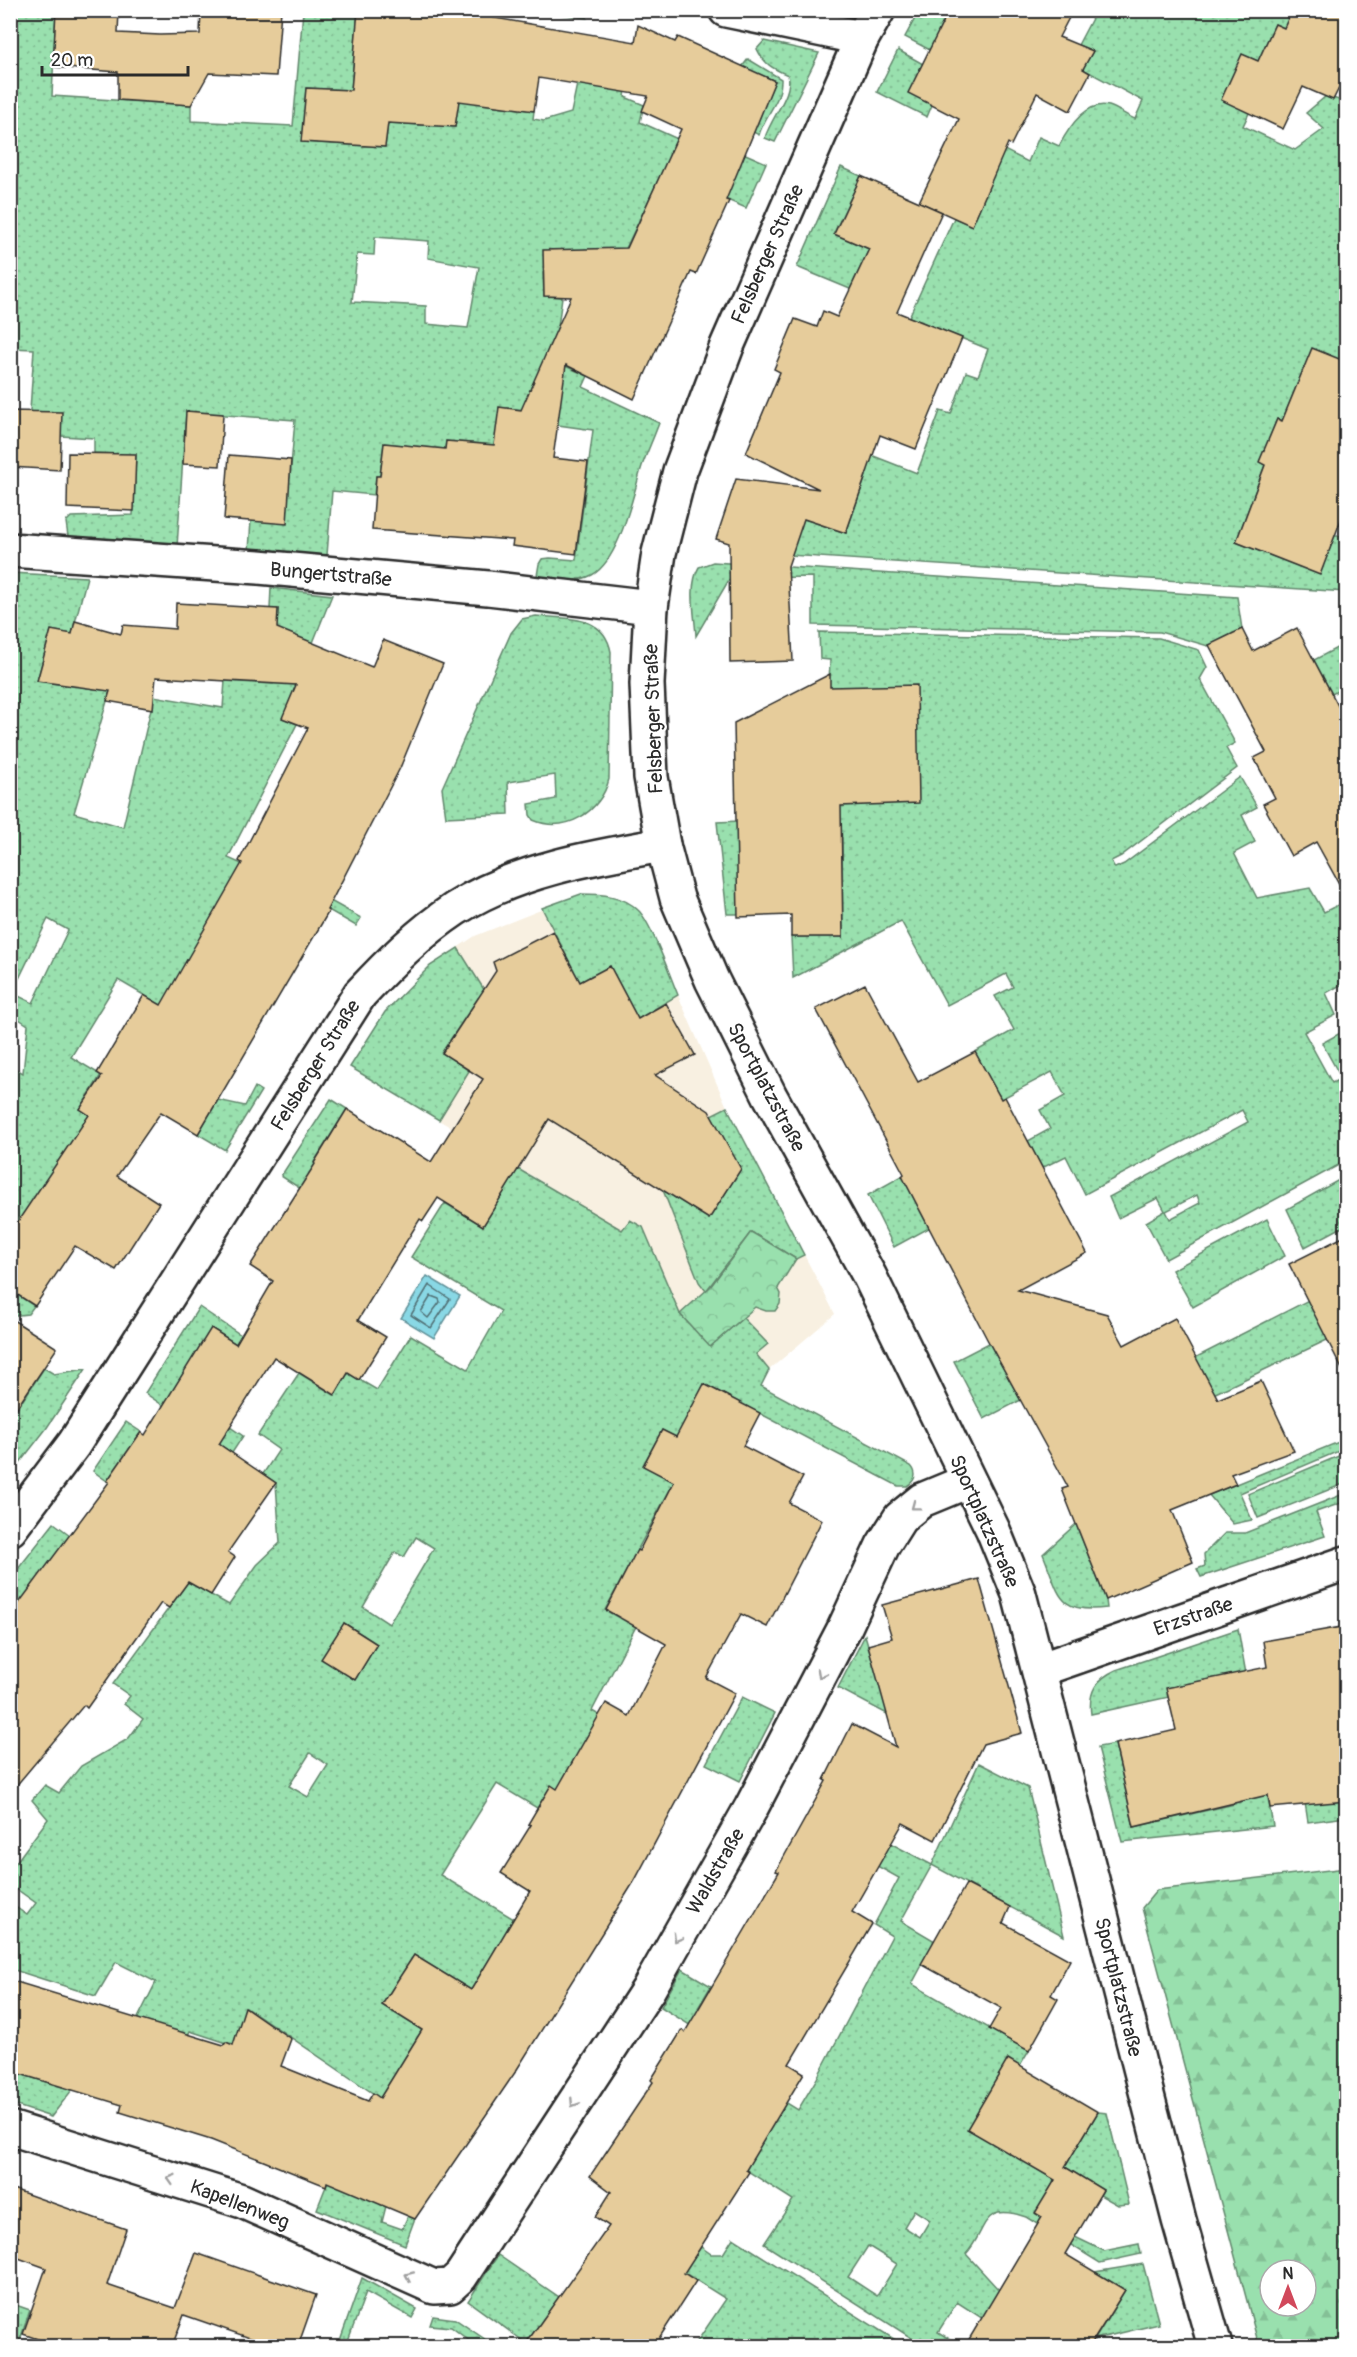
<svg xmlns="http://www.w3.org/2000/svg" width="1357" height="2357" font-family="Pangolin,sans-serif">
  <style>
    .built { fill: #f8f0e1 }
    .grass { fill: url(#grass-dots); stroke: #62866c; stroke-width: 1.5; fill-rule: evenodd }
    .forest { fill: url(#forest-firs); stroke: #62866c; stroke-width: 1.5; fill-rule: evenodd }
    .park { fill: url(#park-crowns); stroke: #62866c; stroke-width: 1.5 }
    .water { fill: #89d8e5; stroke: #63939b; stroke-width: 1.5 }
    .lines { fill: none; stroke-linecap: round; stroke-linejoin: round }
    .shore { stroke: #517075; stroke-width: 1.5 }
    .building { fill: #e6cc9b; stroke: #2b2b2b; stroke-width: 1.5 }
    .street-casing { stroke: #2b2b2b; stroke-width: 38 }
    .street { stroke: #fff; stroke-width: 33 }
    .oneway { stroke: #a0a0a0 }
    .labels { text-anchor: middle; stroke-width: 4.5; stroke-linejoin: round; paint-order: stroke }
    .street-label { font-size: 20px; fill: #2b2b2b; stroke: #fff }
  </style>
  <defs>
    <pattern id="grass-dots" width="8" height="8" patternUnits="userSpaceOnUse" patternTransform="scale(1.5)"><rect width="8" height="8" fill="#99e0ae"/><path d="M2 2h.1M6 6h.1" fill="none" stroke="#84c096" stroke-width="1.8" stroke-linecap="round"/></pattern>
    <pattern id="forest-firs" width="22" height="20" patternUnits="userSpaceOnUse" patternTransform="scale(1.5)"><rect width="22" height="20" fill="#99e0ae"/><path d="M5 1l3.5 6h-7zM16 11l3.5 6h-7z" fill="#84c096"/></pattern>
    <pattern id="park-crowns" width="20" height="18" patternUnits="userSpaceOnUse" patternTransform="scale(1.5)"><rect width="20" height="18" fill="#99e0ae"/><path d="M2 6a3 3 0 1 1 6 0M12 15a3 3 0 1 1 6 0" fill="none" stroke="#84c096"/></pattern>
  </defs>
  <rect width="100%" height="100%" fill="#fff"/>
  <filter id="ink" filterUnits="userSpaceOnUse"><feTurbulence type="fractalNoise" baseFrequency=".0167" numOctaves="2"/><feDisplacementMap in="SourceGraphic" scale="12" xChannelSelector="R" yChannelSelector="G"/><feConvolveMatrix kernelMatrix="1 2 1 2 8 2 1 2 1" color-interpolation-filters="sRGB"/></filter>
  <g filter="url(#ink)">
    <!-- built -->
    <polygon class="built" points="581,894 608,895 627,903 639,911 678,995 727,1107 835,1314 769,1370 761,1386 741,1403 571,1315 622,1230 350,1067 385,1012 430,966 475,936"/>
    <!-- grass -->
    <g class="grass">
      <path d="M16,11H56L52,96L191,105V121L293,126L303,11H358L351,90L306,88L302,142L385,147L388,123L455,127L460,91L482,104L534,111L533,119L544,121L571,113L577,84L626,89L625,97L644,105L640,122L735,165L741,152L766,163L746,208L662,172L611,280L598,277L543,273L544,296L562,297L558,327L545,357L588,376L583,387L659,423C654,437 647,452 642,466C633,494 620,560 592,575C575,584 555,579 537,576L539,564L542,559L550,558L576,560L593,430L558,425L535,411L499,407L497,445L446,441L445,449L384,443L380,476H376L374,495L332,491L327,555L249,551L251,520L290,478L295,420L186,412L177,547L72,539L68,536L66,522L71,517L133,515L136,455L94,453V438L61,436L30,411L34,349L11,348L10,29L16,28ZM375,237L429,241L428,258L479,267L468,328L426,324V306L352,302L357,254L374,255Z"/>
      <polygon points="537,11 588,11 587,18"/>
      <polygon points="919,11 975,11 930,50 905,37"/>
      <path d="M1096,11H1292L1284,28L1275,24L1258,61L1243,55L1249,113L1243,126L1295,150L1324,129L1306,113L1326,96L1346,102V362L1312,349L1282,421L1277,419L1260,462L1265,465L1236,542L1319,574L1334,536H1346V592L758,553L804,519L846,533L866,476L863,474L871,455L917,473L940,411L951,414L966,372L978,376L988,349L909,317L954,218L972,225L988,189L981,138L1028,162L1039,137L1059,146C1068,129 1086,100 1109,106C1118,109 1127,116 1135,119L1143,101L1083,69L1093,51L1078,45Z"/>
      <path d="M764,41L819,53L775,142L765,138C770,119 794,93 788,75C773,69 764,64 757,49Z"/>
      <polygon points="898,50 923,64 932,105 927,117 877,92"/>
      <path d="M748,59L781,79C782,101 765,114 759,135L753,132L775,81L742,67Z"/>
      <polygon points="841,167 861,176 834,233 869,249 850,289 797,267"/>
      <path d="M713,562L1237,597L1242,629L1208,646L1160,632L813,625V577L730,578L696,636C695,615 688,586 699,567Z"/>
      <path d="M11,573L87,577L72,634L51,630L37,681L110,691L74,813L123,827L154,696L223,708L225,681L273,684L278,609H270L271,588L332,595L283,718L297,724L228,858L244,865L188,1021L118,980L71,1057L101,1075L80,1109L92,1117L11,1232V1066L23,1073L28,1025L10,1013ZM48,919L68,930L33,1003L12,993Z"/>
      <path d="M536,616C567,619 604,614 611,652L609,779C601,812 566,834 533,820L530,815L529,804L556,799L555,775L508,782L509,814L446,817L442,788L511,633L522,619Z"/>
      <path d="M819,632L1159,638L1199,650L1207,667L1200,679L1235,743L1226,748L1237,768L1121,856L1111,861L1115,868L1124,864L1240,777L1257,807L1242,815L1255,842L1234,853L1257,898L1310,888L1324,912L1346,901V982L1326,993L1336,1015L1304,1032L1332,1083L1346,1076V1161L1166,1259L1146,1222L1165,1211L1158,1198L1118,1218L1109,1197L1248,1122L1242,1110L1085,1194L1066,1156L1042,1168L1028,1141L1050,1129L1040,1110L1065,1096L1052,1072L1001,1099L975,1052L1014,1030L995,996L1013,987L1006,974L947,1005L901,921L793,978L791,937H843L842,838L761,840L738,914H727L717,822L786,819C805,767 830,716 830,660L820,659ZM1197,1195L1200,1203L1170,1219L1166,1211Z"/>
      <polygon points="1346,643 1346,686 1332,694 1314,660"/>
      <polygon points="291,879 361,918 356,926 287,886"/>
      <path d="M581,894C601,894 623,895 638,910C651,922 670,976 678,995L638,1019L610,966L580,982L542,908Z"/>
      <polygon points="458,948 488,996 478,998 442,1052 469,1071 439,1120 350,1067 385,1012 430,966"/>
      <polygon points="1344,1031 1346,1035 1346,1067 1338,1072 1322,1043"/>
      <polygon points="255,1087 261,1091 225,1150 198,1134 218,1100 245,1106"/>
      <polygon points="331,1099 347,1109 314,1162 323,1168 307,1193 281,1176"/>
      <polygon points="727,1107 804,1255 796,1259 751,1232 706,1291 699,1282 663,1190 709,1219 742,1167 717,1150 724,1139 711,1115"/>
      <path d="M518,1169L622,1230L630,1220L643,1227L680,1314L710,1346L743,1318L768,1344L756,1354L769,1370L761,1386L911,1466C918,1474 915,1481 907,1486H898L704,1384L678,1438L662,1430L643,1465L674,1482L605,1610L619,1618L628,1603L644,1611L592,1711L599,1715L584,1804L551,1786L537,1808L497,1784L440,1875L514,1919L471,1990L414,1955L382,2005L422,2030L380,2098L246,2007L233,2045L190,2031L187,2037L137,2020L156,1982L116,1962L96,1996L11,1969V1904L27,1915L36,1903L12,1886L11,1888V1869L48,1819L32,1800L45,1785L59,1793L81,1766L128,1739L143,1719L124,1704L130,1696L113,1684L188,1582L229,1605L257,1565L280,1543L276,1483L263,1474L279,1450L258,1435L299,1373L334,1395L348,1373L377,1390L411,1335L468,1369L501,1311L411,1257L445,1203L483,1226ZM416,1537L434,1548L389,1624L363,1607L395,1552L404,1557ZM344,1623L377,1644L355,1679ZM310,1753L328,1765L308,1797L289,1786Z"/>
      <polygon points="902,1176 929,1228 894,1247 868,1195"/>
      <polygon points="1346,1176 1346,1225 1305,1247 1287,1209"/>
      <polygon points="1267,1219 1285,1256 1193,1307 1172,1270"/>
      <polygon points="1346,1281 1346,1331 1207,1397 1179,1366"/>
      <polygon points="10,1290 34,1306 28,1314 11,1316"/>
      <polygon points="199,1307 241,1335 236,1344 211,1328 213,1415 243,1436 232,1453 145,1393"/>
      <polygon points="989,1343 1021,1400 984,1419 954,1361"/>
      <polygon points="44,1368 54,1374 86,1369 46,1429 18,1465 11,1460 10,1392 23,1400"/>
      <polygon points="126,1422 141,1432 107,1481 93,1471"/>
      <polygon points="1346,1439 1346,1448 1240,1493 1252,1520 1233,1524 1209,1495"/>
      <polygon points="1346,1453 1346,1483 1258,1518 1248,1494"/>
      <polygon points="1341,1495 1344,1502 1316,1512 1325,1536 1201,1577 1197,1569 1205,1566 1204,1554 1225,1533 1245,1533"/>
      <polygon points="54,1523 70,1535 63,1647 11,1607 10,1579"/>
      <path d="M1076,1524L1106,1600L1107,1608C1057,1614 1060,1595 1043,1554Z"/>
      <path d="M1238,1629L1273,1826L1122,1842L1098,1747L1115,1744L1134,1827L1235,1804L1215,1678L1167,1688L1169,1697L1091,1714C1088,1692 1096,1679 1116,1670Z"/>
      <polygon points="865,1635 889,1715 838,1688"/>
      <polygon points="742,1697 775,1713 740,1781 706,1764"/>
      <polygon points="1346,1748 1346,1817 1308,1822 1304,1796"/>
      <path d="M979,1763L1028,1788L1064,1936L932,1865L901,1921L935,1941L912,1984L1029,2051L1020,2066L968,2128L1055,2180L1036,2214L1075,2237L1104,2251L1139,2244L1141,2254L1100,2263L1026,2217C980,2201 988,2230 966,2254L998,2289L1011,2297L1005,2333L957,2302L938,2332L961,2346H924L764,2244L793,2200L746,2170L774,2095L798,2110L816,2080L892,1936L874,1925L899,1878L859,1856L871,1833L932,1865ZM914,2210L930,2220L920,2237L904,2227ZM868,2246L897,2264L877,2296L848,2277Z"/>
      <polygon points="682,1969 711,1986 698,2008 784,2061 774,2078 661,2007"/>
      <polygon points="10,2071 72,2090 51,2117 11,2104"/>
      <polygon points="1098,2112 1107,2113 1129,2204 1118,2205 1100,2195 1103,2190 1065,2167"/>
      <polygon points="345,2138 386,2206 382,2222 402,2229 408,2216 415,2218 405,2245 317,2209"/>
      <polygon points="733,2238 905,2346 694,2346 726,2299 683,2272 701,2247 711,2254 723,2254"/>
      <polygon points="498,2255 559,2297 526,2343 468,2301"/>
      <polygon points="1143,2264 1159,2324 1095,2339 1125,2290 1095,2272"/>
      <polygon points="362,2278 417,2309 412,2318 366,2292 346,2346 338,2346"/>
      <polygon points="10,2303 30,2310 18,2346 11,2346"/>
      <polygon points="433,2316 455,2319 495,2346 470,2346 471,2342 451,2327 430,2325"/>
    </g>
    <!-- forest -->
    <path class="forest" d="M1346,1868V2346H1259L1142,1908L1157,1890ZM1270,2270H1306V2306H1270Z"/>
    <!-- park -->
    <polygon class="park" points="751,1232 796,1259 778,1288 781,1294 780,1304 775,1311 766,1311 755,1307 710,1347 680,1314 711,1286"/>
    <!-- water -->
    <polygon class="water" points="427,1276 460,1296 434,1338 401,1318"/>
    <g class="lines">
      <!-- shore -->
      <g class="shore">
        <polygon points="429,1285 450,1299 431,1328 411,1315"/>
        <polygon points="431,1296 439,1299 440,1302 428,1318 421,1312"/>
      </g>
    </g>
    <!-- building -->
    <g class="building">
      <polygon points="56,10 119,10 118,33 160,35 200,34 201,10 281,10 276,76 209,73 191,105 118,100 118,72 53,67"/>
      <polygon points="358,10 449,10 635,42 638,25 675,42 678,37 775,81 726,200 729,201 696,274 691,272 634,399 566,365 553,458 588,462 576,554 512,546 513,540 372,530 376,476 380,476 384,443 445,449 446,441 494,445 499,407 521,410 571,297 544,296 543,250 627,248 681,129 642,111 648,96 539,78 534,111 459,101 455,127 388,123 385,147 301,142 306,88 351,90"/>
      <polygon points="949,10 1073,10 1059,37 1093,51 1083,69 1090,73 1070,111 1037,93 1011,145 1008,143 972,226 919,202 959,119 908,93"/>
      <polygon points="1292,10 1347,10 1347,72 1333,100 1303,87 1283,129 1221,100 1242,54 1258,61 1275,24 1284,28"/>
      <polygon points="861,176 942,212 897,312 962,338 916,449 880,435 846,533 804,519 788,566 793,661 730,663 729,543 716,539 736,479 819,489 746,453 780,372 774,369 795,319 817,327 823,311 837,317 869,249 834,234"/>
      <polygon points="1312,348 1347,362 1347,504 1320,575 1236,542 1265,465 1259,462 1277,419 1282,421"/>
      <polygon points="10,411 62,412 60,470 10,467"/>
      <polygon points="186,411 223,414 220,466 183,464"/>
      <polygon points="68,453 136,454 134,511 67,508"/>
      <polygon points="229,455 291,460 287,524 224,519"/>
      <polygon points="176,603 278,609 277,628 372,667 383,640 443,664 400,768 327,910 329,911 198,1134 161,1112 117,1176 159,1203 116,1270 75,1246 35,1306 10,1290 10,1233 89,1115 80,1109 102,1076 97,1073 144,995 161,1005 242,863 239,861 308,728 282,718 296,685 156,677 153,709 107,701 110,691 37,681 51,630 72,634 75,621 121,634 123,625 175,629"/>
      <polygon points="1297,628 1347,723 1347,898 1316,842 1291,856 1263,804 1275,798 1254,758 1266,752 1209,645 1242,629 1253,651"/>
      <polygon points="830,674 830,687 917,685 919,803 841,806 843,937 791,937 791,915 738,917 734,723"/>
      <polygon points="553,931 580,982 610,966 638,1019 666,1003 695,1055 655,1075 709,1111 741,1169 709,1219 549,1119 483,1226 438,1198 423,1221 420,1219 358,1320 386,1337 359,1380 348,1373 335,1395 274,1357 219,1444 276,1483 228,1552 235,1557 211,1595 188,1582 169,1608 161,1603 87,1708 84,1705 10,1793 10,1615 109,1482 107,1481 141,1432 145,1435 211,1328 236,1344 273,1281 250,1266 315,1164 314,1163 347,1109 431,1162 483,1079 442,1053 496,971 493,962"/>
      <polygon points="865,984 918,1082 975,1052 1001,1099 1005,1097 1087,1253 1018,1290 1107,1314 1124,1345 1175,1318 1218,1399 1261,1381 1294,1451 1231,1474 1236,1484 1172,1510 1193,1562 1106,1600 1062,1489 1068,1487 987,1339 902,1176 904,1174 816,1009"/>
      <polygon points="1347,1235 1347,1379 1289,1264"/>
      <polygon points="10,1318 57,1348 10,1418"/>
      <polygon points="704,1384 760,1413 743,1446 803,1477 789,1503 822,1520 767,1627 741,1614 706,1678 735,1693 635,1880 516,2071 415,2219 327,2182 326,2186 211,2140 120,2112 122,2105 10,2071 10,1980 224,2045 226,2042 233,2045 245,2007 291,2039 281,2066 368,2101 373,2093 380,2098 422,2030 382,2005 399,1978 414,1955 471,1990 530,1891 501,1873 531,1825 528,1824 551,1785 557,1789 606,1703 629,1716 666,1644 606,1610 637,1550 639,1551 674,1482 643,1466 662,1430 676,1437"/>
      <polygon points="979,1579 1022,1733 983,1744 935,1840 903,1823 852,1912 872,1924 789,2064 804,2073 746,2170 749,2172 684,2273 696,2281 654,2346 524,2346 609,2226 595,2217 611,2192 590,2176 653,2082 651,2080 682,2030 685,2032 779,1872 776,1871 826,1781 824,1780 852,1724 896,1747 868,1645 892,1638 882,1605"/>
      <polygon points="344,1623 377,1644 355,1680 321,1659"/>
      <polygon points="1347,1626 1347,1801 1270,1808 1268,1795 1134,1827 1115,1744 1176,1730 1166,1688 1267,1667 1263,1641"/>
      <polygon points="966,1884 1010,1907 1003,1923 1070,1960 1051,1995 1058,1999 1029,2051 989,2029 1001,2008 921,1964"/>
      <polygon points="1008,2059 1098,2112 1065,2167 1103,2190 1065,2254 1125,2290 1090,2346 965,2346 1042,2217 1035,2213 1055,2180 967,2129"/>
      <polygon points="10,2188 126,2229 107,2285 175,2308 196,2253 316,2295 298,2346 273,2346 184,2315 172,2346 58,2346 23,2334 46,2268 10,2255"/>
    </g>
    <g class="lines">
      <defs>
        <g id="street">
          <polyline points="726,10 862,38"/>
          <polyline points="878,10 862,38 727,346 680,471 659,553 651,607 647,684 651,777 663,845 677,898 712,980 770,1096 870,1277 993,1530 1019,1594 1179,2220 1215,2346"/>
          <polyline points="10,550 259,567 488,588 651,607"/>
          <path d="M10,1529L74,1444L360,994C389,963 419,933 455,909C516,870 593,857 663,845"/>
          <polyline points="1039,1670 1346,1563"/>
          <polyline points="10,2128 242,2201 434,2287 450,2286 461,2276 648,1990 751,1808 844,1629 883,1545 900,1518 922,1500 968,1481"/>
        </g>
      </defs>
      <!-- street casing -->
      <use href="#street" class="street-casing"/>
      <!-- street -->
      <use href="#street" class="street"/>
    </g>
    <!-- one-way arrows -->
    <defs><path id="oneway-chevron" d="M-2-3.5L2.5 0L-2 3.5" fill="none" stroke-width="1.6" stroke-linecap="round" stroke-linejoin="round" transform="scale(1.5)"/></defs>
    <g class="oneway">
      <use href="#oneway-chevron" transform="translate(915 1506) rotate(143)"/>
      <use href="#oneway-chevron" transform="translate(821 1674) rotate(118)"/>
      <use href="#oneway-chevron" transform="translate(677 1938) rotate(120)"/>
      <use href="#oneway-chevron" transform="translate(574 2103) rotate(123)"/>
      <use href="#oneway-chevron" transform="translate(171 2179) rotate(-163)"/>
      <use href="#oneway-chevron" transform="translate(409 2276) rotate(-156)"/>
    </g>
  </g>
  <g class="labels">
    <!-- street labels -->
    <g class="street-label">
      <text transform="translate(767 254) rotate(-66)" y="7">Felsberger Straße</text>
      <text transform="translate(331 574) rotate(5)" y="7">Bungertstraße</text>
      <text transform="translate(653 719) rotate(-92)" y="7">Felsberger Straße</text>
      <text transform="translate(315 1065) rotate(-58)" y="7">Felsberger Straße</text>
      <text transform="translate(767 1087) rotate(62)" y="7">Sportplatzstraße</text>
      <text transform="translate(985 1521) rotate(66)" y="7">Sportplatzstraße</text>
      <text transform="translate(1193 1616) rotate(-19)" y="7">Erzstraße</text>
      <text transform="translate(715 1871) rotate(-60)" y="7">Waldstraße</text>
      <text transform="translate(1119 1987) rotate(76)" y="7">Sportplatzstraße</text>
      <text transform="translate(240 2204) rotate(21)" y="7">Kapellenweg</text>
    </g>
  </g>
  <!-- margin -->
  <rect width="1357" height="2357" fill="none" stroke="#fff" stroke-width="36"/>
  <rect x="18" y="18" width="1321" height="2321" fill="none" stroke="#2b2b2b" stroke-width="2" filter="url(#ink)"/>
  <!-- north arrow -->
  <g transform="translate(1288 2288)"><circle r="28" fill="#ffffff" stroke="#aaaaaa" stroke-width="1.5"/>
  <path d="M0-4.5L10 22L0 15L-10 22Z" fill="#d1495b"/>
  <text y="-9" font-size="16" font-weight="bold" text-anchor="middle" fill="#2b2b2b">N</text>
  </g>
  <!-- scale -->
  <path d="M42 66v9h146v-9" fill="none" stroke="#2b2b2b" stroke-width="3"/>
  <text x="51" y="66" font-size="18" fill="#2b2b2b" stroke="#ffffff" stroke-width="4.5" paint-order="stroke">20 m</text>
</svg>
